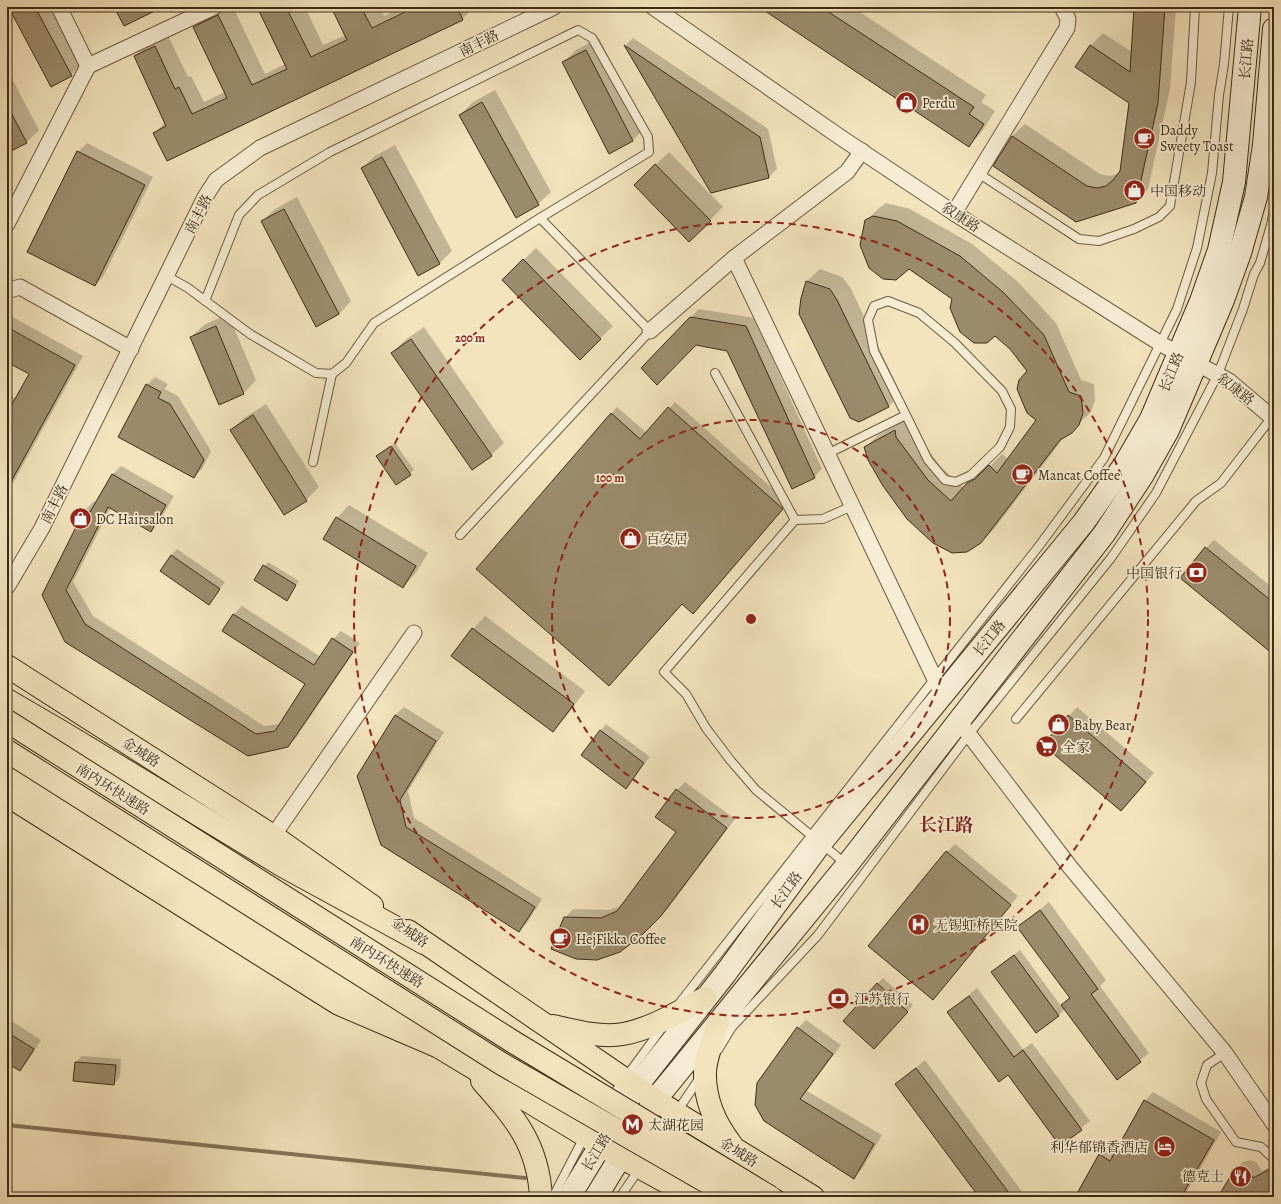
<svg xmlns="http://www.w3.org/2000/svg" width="1281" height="1204" font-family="Alegreya,'Noto Serif SC',serif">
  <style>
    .shadow { fill: #0003 }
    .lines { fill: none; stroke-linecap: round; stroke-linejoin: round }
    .stream { stroke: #857559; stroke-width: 4 }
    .building { fill: #9b8c6d; stroke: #3c2c17 }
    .lane-casing { stroke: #6a5a40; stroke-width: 10 }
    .street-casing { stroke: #6a5a40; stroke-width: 17 }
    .secondary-casing { stroke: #3c2c17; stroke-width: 24 }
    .primary-casing { stroke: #3c2c17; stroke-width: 24 }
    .highway-casing { stroke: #3c2c17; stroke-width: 24 }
    .lane { stroke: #f7edd4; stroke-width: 8 }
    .street { stroke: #f7edd4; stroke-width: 15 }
    .secondary { stroke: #f7edd4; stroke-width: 22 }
    .primary { stroke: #f3e4bd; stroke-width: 22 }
    .highway { stroke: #f3e4bd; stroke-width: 22 }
    .highway-bridge-casing { stroke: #3c2c17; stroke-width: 24; stroke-linecap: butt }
    .highway-bridge { stroke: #f3e4bd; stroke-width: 22 }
    .ring { fill: none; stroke: #8f2418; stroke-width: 2; stroke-dasharray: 7 5 }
    .labels { text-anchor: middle; stroke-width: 3.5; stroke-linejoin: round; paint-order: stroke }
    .street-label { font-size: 14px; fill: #3c2c17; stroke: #f7edd4 }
    .poi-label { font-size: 14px; fill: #3c2c17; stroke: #f7edd4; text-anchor: start }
    .district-label { font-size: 18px; font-weight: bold; fill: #7a1f14; stroke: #f7edd4 }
    .centre { fill: #8f2418; stroke: #f7edd4; stroke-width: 2 }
    .ring-label { font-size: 12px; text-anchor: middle; font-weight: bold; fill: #8f2418; stroke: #f7edd4; stroke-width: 3.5; stroke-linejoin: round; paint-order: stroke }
  </style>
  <rect width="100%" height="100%" fill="#f3e4bd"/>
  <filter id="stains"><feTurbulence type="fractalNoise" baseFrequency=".005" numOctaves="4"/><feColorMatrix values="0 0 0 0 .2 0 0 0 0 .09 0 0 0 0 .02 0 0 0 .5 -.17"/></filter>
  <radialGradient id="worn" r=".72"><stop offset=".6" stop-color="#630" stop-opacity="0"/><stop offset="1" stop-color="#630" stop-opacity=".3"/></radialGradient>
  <!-- shadow -->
  <g class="shadow">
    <polygon points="9,7 54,7 84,63 71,75 51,86"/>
    <polygon points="222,7 233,7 265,74 285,64 258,7 305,7 323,45 346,35 332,7 380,7 384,16 403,7 475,7 462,19 155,133 165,122 135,56 148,44 167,34 188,77 191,76 204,102 225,92 194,27 206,15"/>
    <polygon points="761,7 852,7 986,95 981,102 995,111 981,133 969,146"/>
    <polygon points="1135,7 1176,7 1170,89 1148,189 1135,202 1076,221 1012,136 1025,124 1100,174 1110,176 1118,174 1121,171 1130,103 1090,46 1103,33 1132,52"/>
    <polygon points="599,38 645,128 632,141 563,63 576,50"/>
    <polygon points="633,38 768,129 777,169 769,177 711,192 626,45"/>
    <polygon points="7,69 39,130 27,142 7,152"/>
    <polygon points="495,90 551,192 538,204 460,115 473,102"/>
    <polygon points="87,143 153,177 103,277 95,285 28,252 78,152"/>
    <polygon points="395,145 452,251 439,264 362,168 375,156"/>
    <polygon points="669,152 723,207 689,241 635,185"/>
    <polygon points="297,197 351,301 339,314 316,325 262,221 275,209"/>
    <polygon points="886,203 910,209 972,244 1017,281 1056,323 1081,380 1094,384 1095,400 1091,412 1065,436 994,529 981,542 866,447 878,435 907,419 909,424 941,467 964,488 981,471 989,467 1002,454 1008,459 1038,420 1028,372 1010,349 866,221 879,208"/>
    <polygon points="536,248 613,326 580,358 503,280"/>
    <polygon points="820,269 842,277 850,287 901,394 888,407 802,298 807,281"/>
    <polygon points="699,309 754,318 822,469 814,477 728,350 696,344 691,317"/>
    <polygon points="7,314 83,356 7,494 7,394 16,399 30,374 7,361"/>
    <polygon points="228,314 256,380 244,393 219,403 191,337 204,325"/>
    <polygon points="424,327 504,443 491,455 392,353 405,340"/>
    <polygon points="155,377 168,384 165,389 178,396 211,451 202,469 194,477 147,385"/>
    <polygon points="675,402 788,502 699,606 611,414 617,407 647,433"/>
    <polygon points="266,404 319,487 306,500 284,514 231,430 244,418"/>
    <polygon points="395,443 414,470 397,484 381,453"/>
    <polygon points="121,466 174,496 159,522 151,530 111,508 73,582 93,616 264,726 281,724 306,684 224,631 234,614 242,606 321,657 333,639 341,631 360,643 296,738 288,746 248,755 43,595 86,509 94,501 97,503 113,474"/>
    <polygon points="349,505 428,553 415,574 403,587 337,518"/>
    <polygon points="1214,540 1274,589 1274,653 1206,548"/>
    <polygon points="177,549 225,582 209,603 171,555"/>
    <polygon points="268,562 299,581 287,599 255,580"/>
    <polygon points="485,616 585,691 565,718 553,731 473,629"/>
    <polygon points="404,707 444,732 408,791 414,818 542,899 527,923 519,931 381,845 358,776 395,715"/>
    <polygon points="1077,707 1154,773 1121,810 1044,744"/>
    <polygon points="606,724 650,757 625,787 582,755"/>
    <polygon points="685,782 735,819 669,907 642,934 565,918 573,909 610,910 623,905 677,832 677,790"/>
    <polygon points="955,844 1018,896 933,998 947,852"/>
    <polygon points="1049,902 1106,980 1100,986 1149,1053 1117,1079 1065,1009 1058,1016 992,972 1020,950 1061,1006 1070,996 1019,927"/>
    <polygon points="883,978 913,1005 880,1042 877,984"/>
    <polygon points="977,988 1023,1049 1032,1043 1090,1121 1061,1144 1008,1074 949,1012"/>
    <polygon points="7,1018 41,1040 28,1061 20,1070 7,1061"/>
    <polygon points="806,1020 841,1045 807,1091 882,1135 862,1169 854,1177 764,1120 798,1028"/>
    <polygon points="82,1056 121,1059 120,1077 114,1084 75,1080 76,1062"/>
    <polygon points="925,1060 1026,1197 980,1197 896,1084"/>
    <polygon points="1153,1092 1221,1132 1184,1197 1076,1197 1100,1155 1108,1147 1116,1151 1145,1101"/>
    <polygon points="1251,1160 1257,1163 1262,1171 1274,1164 1274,1197 1219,1197 1235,1170 1243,1162"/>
  </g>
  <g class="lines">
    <!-- stream -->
    <polyline class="stream" points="7,1125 525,1178"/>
  </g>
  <!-- building -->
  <g class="building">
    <polygon points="16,7 35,7 72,76 51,87 10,10"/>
    <polygon points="114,7 163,7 124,26"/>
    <polygon points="257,7 286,7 311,57 347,40 331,7 361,7 372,28 405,12 402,7 457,7 463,20 167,161 153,133 166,126 134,56 155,46 175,89 179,87 192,114 227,98 193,27 218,15 252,85 287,69"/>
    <polygon points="759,7 821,7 974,107 969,114 984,124 969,147"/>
    <polygon points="1134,7 1165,7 1158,103 1136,203 1076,222 993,166 1012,136 1087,186 1097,188 1106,186 1113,180 1120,171 1129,103 1075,67 1090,45 1130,72"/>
    <polygon points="624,45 760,137 769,178 711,193"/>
    <polygon points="586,50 633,141 609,154 562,62"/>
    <polygon points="482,102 539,205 516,218 459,115"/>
    <polygon points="7,105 27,143 7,153"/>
    <polygon points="77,151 145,185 95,286 27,252"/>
    <polygon points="382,157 440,264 418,276 361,168"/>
    <polygon points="655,164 711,221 689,242 634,185"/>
    <polygon points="284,209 339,314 316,327 261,221"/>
    <polygon points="873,216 897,221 960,256 1004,293 1044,335 1069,392 1081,396 1083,413 1079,425 1072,433 1060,440 981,543 967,552 952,553 933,543 907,519 883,486 868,460 864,447 895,430 896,437 928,480 951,501 967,483 975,479 989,465 997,473 1036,420 1027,413 1017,389 1019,380 1027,371 1010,349 995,336 987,343 974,343 960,332 950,308 952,299 909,269 896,280 883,279 869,268 860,245 865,220"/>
    <polygon points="523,259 601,339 580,360 502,280"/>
    <polygon points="806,281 830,289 837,300 889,407 859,422 850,418 799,314 801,298"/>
    <polygon points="690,317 746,326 815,478 792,489 727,351 696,345 657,385 641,368"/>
    <polygon points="216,326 244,394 219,405 190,337"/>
    <polygon points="7,327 75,365 7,489 7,413 29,374 7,362"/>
    <polygon points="411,339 492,456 472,470 391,353"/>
    <polygon points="146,384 161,392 158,398 170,404 204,460 194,478 118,437"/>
    <polygon points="668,407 783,509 693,614 682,604 609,686 476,569 611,413 640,439"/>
    <polygon points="253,415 307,501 284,515 230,430"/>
    <polygon points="391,446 411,475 396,485 376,456"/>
    <polygon points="112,474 166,505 151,532 108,507 66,590 85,624 256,734 275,731 305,684 222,631 233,614 314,665 332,638 353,652 288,747 248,756 65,642 42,595 85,509 90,512"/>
    <polygon points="336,517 416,566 403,588 323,539"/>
    <polygon points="1205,547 1274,603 1274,655 1180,578"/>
    <polygon points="171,555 220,589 209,605 160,571"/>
    <polygon points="263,565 296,585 287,601 254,580"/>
    <polygon points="472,628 574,704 553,732 451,656"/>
    <polygon points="395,715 436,741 400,800 406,827 535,907 519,932 381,845 357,776"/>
    <polygon points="1068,715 1146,782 1121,811 1043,745"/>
    <polygon points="600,730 644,763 626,789 581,755"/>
    <polygon points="676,789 727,828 661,916 642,935 620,952 597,960 576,959 551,949 564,917 601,918 617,911 676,832 655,817"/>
    <polygon points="946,851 1011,905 933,1000 868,946"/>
    <polygon points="1040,910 1098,989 1091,994 1141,1062 1117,1080 1061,1005 1070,998 1017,927"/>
    <polygon points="1014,955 1059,1016 1036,1033 991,972"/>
    <polygon points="877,983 908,1012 874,1049 843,1021"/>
    <polygon points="969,996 1014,1057 1023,1050 1082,1130 1060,1146 1008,1075 999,1082 947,1012"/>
    <polygon points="797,1027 833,1054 800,1099 874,1144 854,1179 764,1121 755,1105 757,1083"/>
    <polygon points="7,1032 34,1049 20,1071 7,1063"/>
    <polygon points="75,1062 116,1065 114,1085 73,1081"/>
    <polygon points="916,1068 1012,1197 979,1197 895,1084"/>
    <polygon points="1144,1100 1214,1140 1181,1197 1075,1197 1099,1154 1110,1161"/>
    <polygon points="1242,1167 1249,1171 1253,1178 1270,1169 1274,1176 1274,1197 1218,1197 1234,1170"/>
  </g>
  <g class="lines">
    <defs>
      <g id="lane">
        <polyline points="978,173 1079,239 1099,241 1134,229 1159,217 1170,206 1191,82 1195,7"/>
        <polyline points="167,276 188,288 250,334 316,373 332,374 346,363 374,323 540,218 649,152 648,137 592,38 578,30 330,152 258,195 239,215 205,301"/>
        <polyline points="715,373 795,520 823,519 852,506"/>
        <polyline points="827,454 906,415 874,351 868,320 874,306 888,301 919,313 955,343 1002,391 1011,409 1010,427 1000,447 971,475 956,482 945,480 928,460 906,415"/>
        <polyline points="313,462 332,374"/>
        <polyline points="795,520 664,672 686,694 706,728 731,761 756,790 846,864"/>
        <polyline points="460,535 650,331 540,218"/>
        <polyline points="1016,719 1196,501 1221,483 1272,417"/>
        <polyline points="678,1005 1039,546 1104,458 1177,309 1197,248 1212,173 1219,95 1224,64 1229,7"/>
        <polyline points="718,1050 732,1027 818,935 969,734 1111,558 1156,493 1218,374 1243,309 1254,274 1260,263 1271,225 1274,210"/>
        <polyline points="1225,1053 1207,1065 1201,1083 1206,1099 1236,1142 1261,1147 1274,1159"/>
        <polyline points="610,1099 662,1028"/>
        <polyline points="676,1113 701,1076"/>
        <polyline points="553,1197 584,1137"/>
        <polyline points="620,1197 640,1168"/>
      </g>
      <g id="street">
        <polyline points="59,7 88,66 214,7"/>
        <polyline points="653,7 840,137 954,213 1161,344 1229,381 1274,419"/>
        <polyline points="954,213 1067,28 1068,19 1062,7"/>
        <polyline points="7,224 88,66"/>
        <polyline points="734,258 943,696"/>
        <polyline points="7,291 20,287 131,349"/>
        <polyline points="650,331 734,258 847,172 862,151"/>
        <polyline points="7,587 42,528 205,197 216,180 260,148 554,7"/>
        <polyline points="958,720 1070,867 1225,1053 1274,1124"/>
        <polyline points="273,836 414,633"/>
      </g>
      <g id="secondary">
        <polyline points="569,1197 636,1087 725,974 820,844 1084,522 1125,464 1151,419 1201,301 1219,250 1234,182 1250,7"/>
        <polyline points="596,1197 655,1100 847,865 1104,534 1142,476 1168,430 1223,300 1240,253 1256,197 1264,145 1274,29"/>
      </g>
      <g id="primary">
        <polyline points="7,666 273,836 372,906"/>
        <polyline points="7,795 339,1004 439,1047 619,1156 694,1197"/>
        <polyline points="408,931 655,1100 813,1197"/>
        <path d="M718,1023C714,1038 706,1055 705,1071C704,1099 714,1122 731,1144"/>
        <path d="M553,1026C575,1031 600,1038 623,1034C652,1029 680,1011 705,998"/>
        <path d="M482,1081C515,1118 538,1144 541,1197"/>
      </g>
      <g id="highway">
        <polyline points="7,700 62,732 283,866 424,943"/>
        <polyline points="7,774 344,989 439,1047"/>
      </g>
    </defs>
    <!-- lane casing -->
    <use href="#lane" class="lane-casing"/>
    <!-- street casing -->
    <use href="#street" class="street-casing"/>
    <!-- secondary casing -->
    <use href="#secondary" class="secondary-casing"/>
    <!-- primary casing -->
    <use href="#primary" class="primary-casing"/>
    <!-- highway casing -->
    <use href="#highway" class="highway-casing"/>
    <!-- lane -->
    <use href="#lane" class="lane"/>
    <!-- street -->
    <use href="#street" class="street"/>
    <!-- secondary -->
    <use href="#secondary" class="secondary"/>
    <!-- primary -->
    <use href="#primary" class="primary"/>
    <!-- highway -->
    <use href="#highway" class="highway"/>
    <defs>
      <g id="highway-bridge">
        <polyline points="7,721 515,1043 770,1197"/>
        <polyline points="7,751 502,1064 733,1197"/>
      </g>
    </defs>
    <!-- highway-bridge casing -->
    <use href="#highway-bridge" class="highway-bridge-casing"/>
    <!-- highway-bridge -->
    <use href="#highway-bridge" class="highway-bridge"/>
  </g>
  <!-- distance rings -->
  <g class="ring">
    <circle cx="751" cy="619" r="199"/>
    <circle cx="751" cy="619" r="397"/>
  </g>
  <!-- icons -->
  <defs>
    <symbol id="shop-disc" viewBox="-11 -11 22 22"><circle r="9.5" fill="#8f2418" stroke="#f7edd4"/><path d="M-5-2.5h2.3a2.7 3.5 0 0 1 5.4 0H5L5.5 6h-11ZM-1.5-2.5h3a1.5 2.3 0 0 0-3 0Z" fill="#fff"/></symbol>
    <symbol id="cafe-disc" viewBox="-11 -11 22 22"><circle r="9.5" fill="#8f2418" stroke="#f7edd4"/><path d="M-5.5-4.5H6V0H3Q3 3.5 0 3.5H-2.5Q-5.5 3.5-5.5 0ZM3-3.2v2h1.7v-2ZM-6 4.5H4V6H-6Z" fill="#fff"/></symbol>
    <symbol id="bank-disc" viewBox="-11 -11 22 22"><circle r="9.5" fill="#8f2418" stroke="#f7edd4"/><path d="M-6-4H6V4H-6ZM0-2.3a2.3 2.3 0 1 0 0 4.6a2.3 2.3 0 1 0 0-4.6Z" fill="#fff"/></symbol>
    <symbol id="supermarket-disc" viewBox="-11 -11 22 22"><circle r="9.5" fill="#8f2418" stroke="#f7edd4"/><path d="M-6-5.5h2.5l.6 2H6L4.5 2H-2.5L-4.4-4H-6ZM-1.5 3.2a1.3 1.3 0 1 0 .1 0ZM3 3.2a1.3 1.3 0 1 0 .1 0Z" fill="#fff"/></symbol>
    <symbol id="hospital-disc" viewBox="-11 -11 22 22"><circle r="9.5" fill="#8f2418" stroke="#f7edd4"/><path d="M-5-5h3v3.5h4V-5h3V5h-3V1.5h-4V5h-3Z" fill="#fff"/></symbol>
    <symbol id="metro-disc" viewBox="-11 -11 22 22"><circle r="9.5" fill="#8f2418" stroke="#f7edd4"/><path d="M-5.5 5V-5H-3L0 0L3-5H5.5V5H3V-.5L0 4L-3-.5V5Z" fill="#fff"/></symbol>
    <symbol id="hotel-disc" viewBox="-11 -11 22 22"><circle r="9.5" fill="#8f2418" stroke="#f7edd4"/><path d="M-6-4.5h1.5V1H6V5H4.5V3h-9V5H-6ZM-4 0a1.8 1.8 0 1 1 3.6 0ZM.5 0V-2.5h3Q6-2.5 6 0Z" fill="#fff"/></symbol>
    <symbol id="restaurant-disc" viewBox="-11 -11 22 22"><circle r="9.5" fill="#8f2418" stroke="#f7edd4"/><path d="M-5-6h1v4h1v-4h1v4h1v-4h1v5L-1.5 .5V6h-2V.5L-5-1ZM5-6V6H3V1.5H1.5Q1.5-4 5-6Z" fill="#fff"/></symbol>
  </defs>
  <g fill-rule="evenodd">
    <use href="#shop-disc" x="894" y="90" width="25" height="25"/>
    <use href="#cafe-disc" x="1132" y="126" width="25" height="25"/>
    <use href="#shop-disc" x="1122" y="178" width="25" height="25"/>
    <use href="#cafe-disc" x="1010" y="462" width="25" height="25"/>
    <use href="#shop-disc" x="68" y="506" width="25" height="25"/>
    <use href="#shop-disc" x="618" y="526" width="25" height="25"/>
    <use href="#bank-disc" x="1184" y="560" width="25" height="25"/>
    <use href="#shop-disc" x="1046" y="712" width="25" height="25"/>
    <use href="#supermarket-disc" x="1034" y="734" width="25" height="25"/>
    <use href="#hospital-disc" x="906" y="912" width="25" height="25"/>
    <use href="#cafe-disc" x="548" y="926" width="25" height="25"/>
    <use href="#bank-disc" x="826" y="986" width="25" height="25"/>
    <use href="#metro-disc" x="620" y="1112" width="25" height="25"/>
    <use href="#hotel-disc" x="1152" y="1134" width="25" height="25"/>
    <use href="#restaurant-disc" x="1228" y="1164" width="25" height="25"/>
  </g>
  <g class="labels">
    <!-- street labels -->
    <g class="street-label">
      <text transform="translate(479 43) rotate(-26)" y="5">南丰路</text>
      <text transform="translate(1246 59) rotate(-85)" y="5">长江路</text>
      <text transform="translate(198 214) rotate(-63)" y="5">南丰路</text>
      <text transform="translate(961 217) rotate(33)" y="5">叙康路</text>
      <text transform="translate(1171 372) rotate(-67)" y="5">长江路</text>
      <text transform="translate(1236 389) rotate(37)" y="5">叙康路</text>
      <text transform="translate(54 504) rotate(-63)" y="5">南丰路</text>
      <text transform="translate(989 638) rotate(-51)" y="5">长江路</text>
      <text transform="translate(141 752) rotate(33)" y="5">金城路</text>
      <text transform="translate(113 789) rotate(32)" y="5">南内环快速路</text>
      <text transform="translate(786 890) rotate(-54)" y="5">长江路</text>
      <text transform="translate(410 932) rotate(35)" y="5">金城路</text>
      <text transform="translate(387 962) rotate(32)" y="5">南内环快速路</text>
      <text transform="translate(596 1152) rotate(-59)" y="5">长江路</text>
      <text transform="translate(739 1152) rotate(32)" y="5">金城路</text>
    </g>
    <!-- poi labels -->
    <g class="poi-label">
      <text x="922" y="108">Perdu</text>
      <text x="1160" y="135">Daddy<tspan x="1160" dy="16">Sweety Toast</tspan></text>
      <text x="1150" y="196">中国移动</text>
      <text x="1038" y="480">Mancat Coffee</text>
      <text x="96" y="524">DC Hairsalon</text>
      <text x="646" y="544">百安居</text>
      <text x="1182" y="578" text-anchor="end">中国银行</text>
      <text x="1074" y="730">Baby Bear</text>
      <text x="1062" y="752">全家</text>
      <text x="934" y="930">无锡虹桥医院</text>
      <text x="576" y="944">HejFikka Coffee</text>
      <text x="854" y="1004">江苏银行</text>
      <text x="648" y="1130">太湖花园</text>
      <text x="1148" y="1152" text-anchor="end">利华郁锦香酒店</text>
      <text x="1224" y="1181" text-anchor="end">德克士</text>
    </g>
    <!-- district labels -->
    <g class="district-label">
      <text x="946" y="831">长江路</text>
    </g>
  </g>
  <circle cx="751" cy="619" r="6" class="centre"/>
  <g class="ring-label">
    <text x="470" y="342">200 m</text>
    <text x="610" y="482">100 m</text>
  </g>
  <!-- margin -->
  <rect width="1281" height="1204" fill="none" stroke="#f3e4bd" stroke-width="24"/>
  <rect x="8" y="8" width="1265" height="1188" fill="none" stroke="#3c2c17" stroke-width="2"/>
  <rect x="12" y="12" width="1257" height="1180" fill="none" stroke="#3c2c17"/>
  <rect width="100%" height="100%" filter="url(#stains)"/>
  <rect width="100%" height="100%" fill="url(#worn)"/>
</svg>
